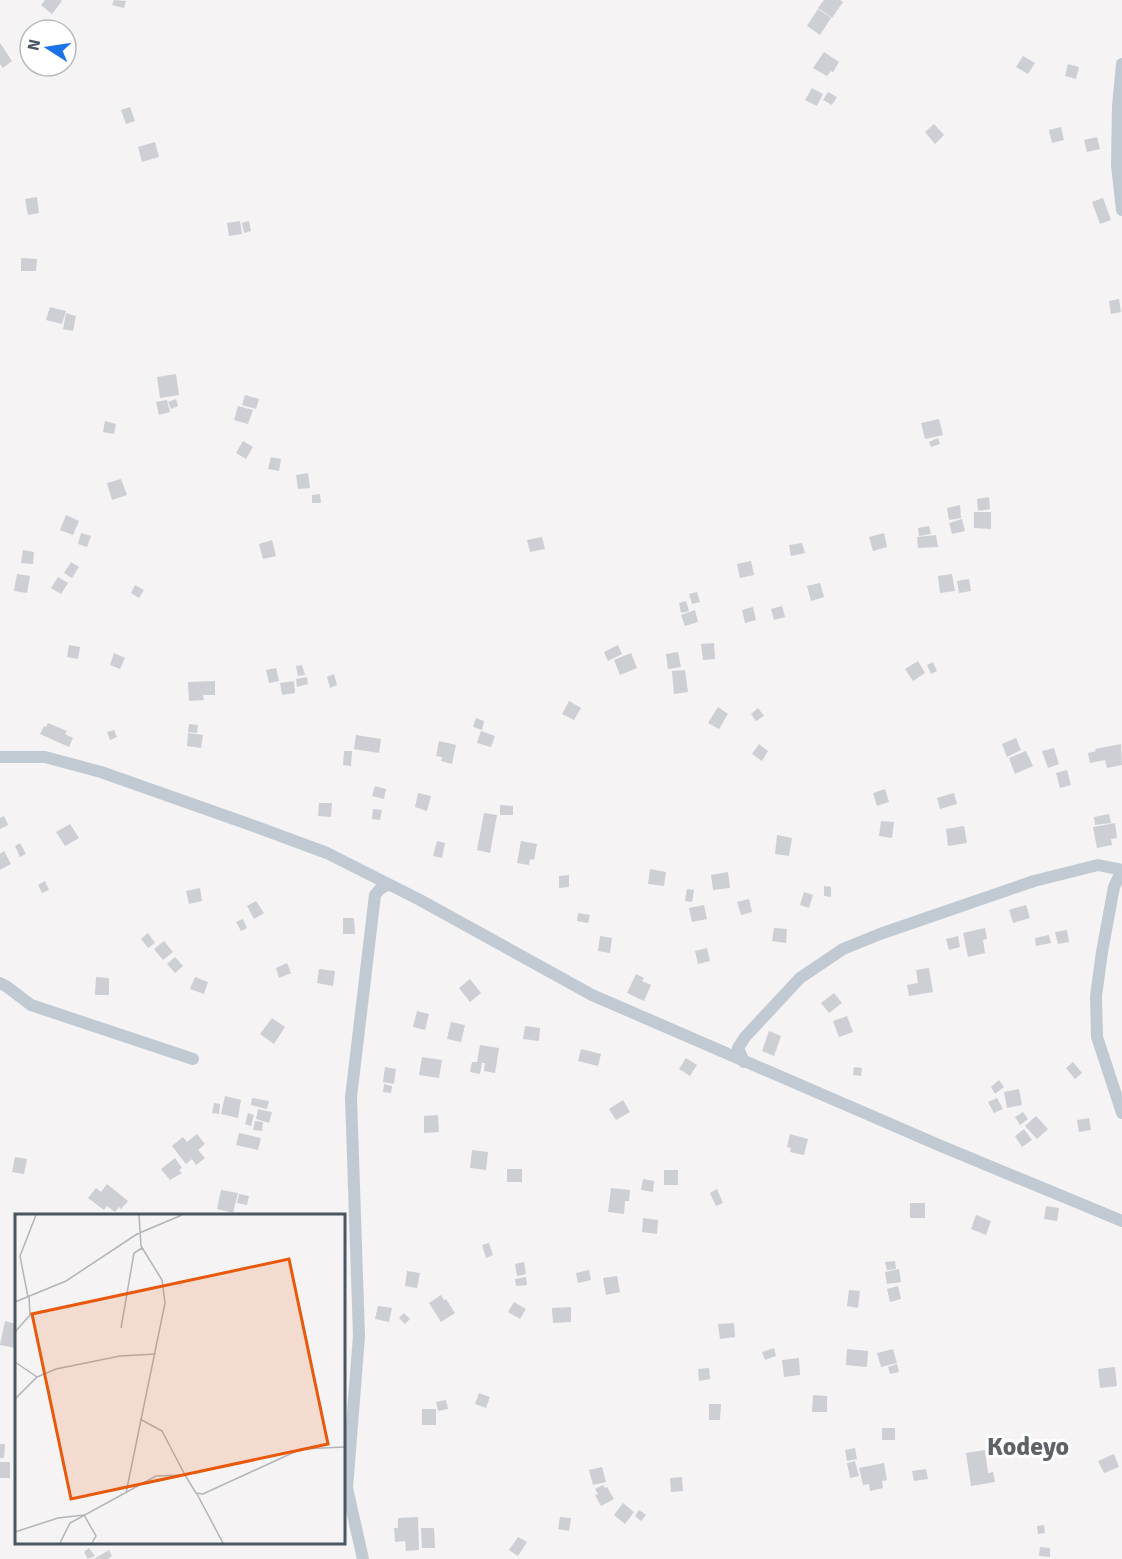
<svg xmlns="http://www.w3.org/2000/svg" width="1122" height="1559" font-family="Signika,sans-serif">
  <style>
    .building { fill: #cdcfd5 }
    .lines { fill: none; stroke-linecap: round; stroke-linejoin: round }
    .minor { stroke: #c1cad2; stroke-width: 12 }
    .labels { text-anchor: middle; stroke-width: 6; stroke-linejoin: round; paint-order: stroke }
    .quarter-label { font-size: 26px; font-weight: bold; fill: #5f6368; stroke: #fff }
    .inset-road { fill: none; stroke: #b1b4b9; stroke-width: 1.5 }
    .view { fill: #e8590c; fill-opacity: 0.15; stroke: #e8590c; stroke-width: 3 }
    .inset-edge { fill: none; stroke: #4a5661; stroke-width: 3 }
  </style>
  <rect width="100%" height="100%" fill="#f5f3f3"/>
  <!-- building -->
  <g class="building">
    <polygon points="45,0 61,0 62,1 52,14 41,5"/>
    <polygon points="114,0 126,1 124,8 112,5"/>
    <polygon points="824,0 840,0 843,2 832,18 818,8"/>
    <polygon points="818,9 831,18 820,35 807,26"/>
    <polygon points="0,43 12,61 3,68 0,64"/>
    <polygon points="824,52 839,62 833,72 831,71 827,76 813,68"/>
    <polygon points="1023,56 1035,63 1028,74 1016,67"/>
    <polygon points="1068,64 1079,67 1076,79 1065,76"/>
    <polygon points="812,88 823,94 817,106 805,100"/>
    <polygon points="828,92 837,97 832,105 823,100"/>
    <polygon points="130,107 135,121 126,124 121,110"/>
    <polygon points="934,124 944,135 935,144 925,132"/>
    <polygon points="1061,127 1064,140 1052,143 1049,130"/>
    <polygon points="1097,137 1100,149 1087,152 1084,140"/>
    <polygon points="155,142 159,157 142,162 138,147"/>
    <polygon points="37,197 39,213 28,215 25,199"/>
    <polygon points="1103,198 1111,220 1100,224 1092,202"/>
    <polygon points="240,221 242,234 229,236 227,223"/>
    <polygon points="249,221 251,231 244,233 242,223"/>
    <polygon points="21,258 37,259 36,271 21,271"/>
    <polygon points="1119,299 1121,312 1111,314 1109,301"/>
    <polygon points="50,307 66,311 62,324 46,320"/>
    <polygon points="66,313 76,316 73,331 63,329"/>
    <polygon points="176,374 179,395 160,398 157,377"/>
    <polygon points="245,395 259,399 256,409 242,405"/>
    <polygon points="176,399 178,406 171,409 168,402"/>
    <polygon points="167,400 170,412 159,415 156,402"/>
    <polygon points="238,406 253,410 248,424 234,420"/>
    <polygon points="939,419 943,435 925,439 921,423"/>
    <polygon points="105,421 116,424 114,434 103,432"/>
    <polygon points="938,438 940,444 931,447 929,442"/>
    <polygon points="243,441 253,447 246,459 236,453"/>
    <polygon points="271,457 281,459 279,471 268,469"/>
    <polygon points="308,473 310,488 298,489 296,475"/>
    <polygon points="121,479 127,495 112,500 107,483"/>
    <polygon points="320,494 321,503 312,503 312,495"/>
    <polygon points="989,497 990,509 978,511 977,499"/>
    <polygon points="960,505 961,518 949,520 947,508"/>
    <polygon points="974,512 991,512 991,529 974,528"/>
    <polygon points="66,515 79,521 73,535 60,530"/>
    <polygon points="962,519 965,531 952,534 949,523"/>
    <polygon points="929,526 931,534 919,536 918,528"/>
    <polygon points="81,533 91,536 87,547 78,544"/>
    <polygon points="884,533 887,547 873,551 869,537"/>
    <polygon points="936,535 938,547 918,548 917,537"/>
    <polygon points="542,537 545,549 530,552 527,540"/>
    <polygon points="272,540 276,556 263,559 259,544"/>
    <polygon points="802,543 805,553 791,556 789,545"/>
    <polygon points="23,550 34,552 33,564 21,563"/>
    <polygon points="751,561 754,575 740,578 737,564"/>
    <polygon points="71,562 79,567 72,578 64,573"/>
    <polygon points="17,574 30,576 27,593 14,591"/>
    <polygon points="952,574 955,591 940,593 938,576"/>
    <polygon points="58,577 68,583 61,594 51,588"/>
    <polygon points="969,579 971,591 959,593 957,581"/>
    <polygon points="820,583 824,597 811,601 807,586"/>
    <polygon points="135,585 144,590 139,598 131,593"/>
    <polygon points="697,592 700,602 692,604 689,594"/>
    <polygon points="686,601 689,611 681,613 679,603"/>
    <polygon points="782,606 785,617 774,620 771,609"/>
    <polygon points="753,607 756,620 745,623 742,610"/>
    <polygon points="695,610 698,622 685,626 681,615"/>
    <polygon points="714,643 715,659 703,660 701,644"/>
    <polygon points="69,645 80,647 78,659 67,657"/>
    <polygon points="618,645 622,654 608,661 604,652"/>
    <polygon points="678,652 681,667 668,669 666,654"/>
    <polygon points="114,653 125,658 120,669 110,665"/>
    <polygon points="631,653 637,668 620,675 614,660"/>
    <polygon points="918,661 925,673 913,681 905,669"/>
    <polygon points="933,662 937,671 931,674 927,665"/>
    <polygon points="302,665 305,675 298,676 296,666"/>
    <polygon points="276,668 279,681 269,683 266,670"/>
    <polygon points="685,670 688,692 674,694 672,671"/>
    <polygon points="334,674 337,685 330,688 327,677"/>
    <polygon points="307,677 308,684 297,687 296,679"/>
    <polygon points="215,681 215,695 203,695 204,700 189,701 188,682"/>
    <polygon points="294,681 295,693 282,695 280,683"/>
    <polygon points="569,701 581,708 574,720 562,714"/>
    <polygon points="718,707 728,714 719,729 708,723"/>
    <polygon points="758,708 764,716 756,721 751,714"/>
    <polygon points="476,718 484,721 482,730 473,727"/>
    <polygon points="48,723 67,731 65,734 73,738 69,747 40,734 44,726 46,727"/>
    <polygon points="189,724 198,725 197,733 188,732"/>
    <polygon points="114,730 117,737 110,740 107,732"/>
    <polygon points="481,731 495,736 491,747 477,743"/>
    <polygon points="188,733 203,735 201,748 187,746"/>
    <polygon points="356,735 381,739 379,753 354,749"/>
    <polygon points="1016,738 1021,750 1007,757 1002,744"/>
    <polygon points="439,741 456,745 452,764 441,761 442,757 436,756"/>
    <polygon points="759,744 768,751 762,761 752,754"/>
    <polygon points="1121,744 1122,765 1107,768 1105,760 1090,763 1088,753 1096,751 1095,749"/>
    <polygon points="1054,748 1059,764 1048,768 1042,751"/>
    <polygon points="344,751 352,751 351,766 343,765"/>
    <polygon points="1026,751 1033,766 1015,774 1009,758"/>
    <polygon points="1067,770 1071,785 1060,788 1056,773"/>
    <polygon points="375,786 386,789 384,799 372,796"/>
    <polygon points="885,789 889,802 877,806 873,793"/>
    <polygon points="418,793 431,796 427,811 415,807"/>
    <polygon points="954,793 957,804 940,809 937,798"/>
    <polygon points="319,803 332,803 331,817 318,816"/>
    <polygon points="500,805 513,806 513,815 500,815"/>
    <polygon points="373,809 382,810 380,820 372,819"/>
    <polygon points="484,813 497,815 490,853 477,850"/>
    <polygon points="1109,814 1111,823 1095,825 1094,817"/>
    <polygon points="4,816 8,825 0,829 0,818"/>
    <polygon points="881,821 894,822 892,838 879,836"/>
    <polygon points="1115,823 1117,838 1111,839 1112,845 1097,848 1093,827"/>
    <polygon points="70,824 79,838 65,846 56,832"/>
    <polygon points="964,826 967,843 948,846 946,829"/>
    <polygon points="777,835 792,838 789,856 775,854"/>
    <polygon points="437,841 445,843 442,858 433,856"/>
    <polygon points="521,841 537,844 534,860 530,859 529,865 517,863"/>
    <polygon points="20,843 26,854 20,857 15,846"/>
    <polygon points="4,851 11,864 0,870 0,854"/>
    <polygon points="650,869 666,872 664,886 648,884"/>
    <polygon points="728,872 730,888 713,890 711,875"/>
    <polygon points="569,875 569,887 559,888 559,876"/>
    <polygon points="45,881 49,890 42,893 38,885"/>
    <polygon points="824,886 831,887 831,897 824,896"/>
    <polygon points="200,888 202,901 189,904 186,891"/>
    <polygon points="687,889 694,890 692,902 685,901"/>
    <polygon points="804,892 813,895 809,908 800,905"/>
    <polygon points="749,899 752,912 741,915 737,902"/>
    <polygon points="256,901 264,913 254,919 247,906"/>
    <polygon points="704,905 707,919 692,922 689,908"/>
    <polygon points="1026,905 1030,918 1013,923 1009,910"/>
    <polygon points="578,913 590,915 588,923 577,921"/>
    <polygon points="343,918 354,918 355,934 343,934"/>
    <polygon points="243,919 247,928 241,931 236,922"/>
    <polygon points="774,928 787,929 786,943 772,941"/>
    <polygon points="985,928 987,939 983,940 985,953 968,957 963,933"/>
    <polygon points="1067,930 1069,942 1058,944 1055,932"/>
    <polygon points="148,933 155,943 148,948 141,939"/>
    <polygon points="1049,935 1051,943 1036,946 1035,938"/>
    <polygon points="600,936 612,938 610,953 598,951"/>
    <polygon points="958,936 960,947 949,950 946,939"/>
    <polygon points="164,941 173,952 163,960 154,949"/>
    <polygon points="707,948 710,961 698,964 695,951"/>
    <polygon points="175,957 183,966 175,973 167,964"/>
    <polygon points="287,963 291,973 279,978 276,968"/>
    <polygon points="929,968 933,992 909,996 907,985 918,983 916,970"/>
    <polygon points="319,969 335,971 333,986 317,983"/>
    <polygon points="636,974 644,978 642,981 651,985 644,1001 627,993"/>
    <polygon points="96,977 109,978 109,995 95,995"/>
    <polygon points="195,977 208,982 204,994 190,989"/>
    <polygon points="470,979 481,993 470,1002 459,988"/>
    <polygon points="834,993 842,1003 829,1013 821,1003"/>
    <polygon points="417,1011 429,1014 425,1030 413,1027"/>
    <polygon points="847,1016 853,1032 839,1037 833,1021"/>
    <polygon points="272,1018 285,1027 274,1044 260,1034"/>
    <polygon points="451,1022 465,1025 461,1042 447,1039"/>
    <polygon points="525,1026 540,1028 539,1041 523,1039"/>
    <polygon points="769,1031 781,1036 774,1056 762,1051"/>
    <polygon points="480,1045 499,1048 495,1073 484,1071 485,1063 482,1063 480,1074 470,1072 472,1062 477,1062"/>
    <polygon points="581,1049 601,1054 598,1066 578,1061"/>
    <polygon points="422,1057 442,1060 439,1078 419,1075"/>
    <polygon points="686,1058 697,1065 690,1076 679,1069"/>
    <polygon points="1073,1062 1082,1073 1075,1079 1066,1068"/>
    <polygon points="385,1067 396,1069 394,1084 383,1082"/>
    <polygon points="854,1067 862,1068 861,1076 853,1075"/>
    <polygon points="999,1080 1004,1087 995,1094 991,1087"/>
    <polygon points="384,1084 392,1086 391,1093 383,1092"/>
    <polygon points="1019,1089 1022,1105 1007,1108 1004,1092"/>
    <polygon points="225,1096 241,1100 238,1118 221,1114"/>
    <polygon points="252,1098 269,1101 267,1109 251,1105"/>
    <polygon points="997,1098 1003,1109 994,1113 988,1102"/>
    <polygon points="623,1100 630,1112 616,1120 609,1109"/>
    <polygon points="214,1103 220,1104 219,1114 212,1113"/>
    <polygon points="258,1109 272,1112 269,1123 256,1119"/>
    <polygon points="1023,1112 1028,1119 1020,1125 1015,1117"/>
    <polygon points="248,1113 254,1115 251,1126 245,1124"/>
    <polygon points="438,1115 439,1132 424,1133 424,1116"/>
    <polygon points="1036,1116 1048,1129 1037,1139 1025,1126"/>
    <polygon points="1089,1118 1091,1130 1079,1132 1077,1120"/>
    <polygon points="255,1121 263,1122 262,1131 253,1130"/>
    <polygon points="1024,1129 1032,1140 1022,1147 1015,1136"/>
    <polygon points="239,1133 261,1138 258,1150 236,1145"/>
    <polygon points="197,1134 205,1144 198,1150 205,1158 196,1165 192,1159 186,1164 172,1146 183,1137 187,1142"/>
    <polygon points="790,1134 808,1139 804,1155 790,1152 791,1148 787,1147"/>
    <polygon points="472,1150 488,1152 486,1170 470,1168"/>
    <polygon points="15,1157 27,1159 24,1174 12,1172"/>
    <polygon points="175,1158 182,1168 179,1170 182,1173 170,1180 161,1169"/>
    <rect x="507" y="1169" width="15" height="13"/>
    <rect x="664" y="1170" width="14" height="15"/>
    <polygon points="643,1179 654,1181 653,1192 641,1190"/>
    <polygon points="107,1184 128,1201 121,1209 119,1207 115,1212 107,1206 104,1210 88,1198 96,1188 101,1192"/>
    <polygon points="611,1188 630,1190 629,1201 625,1201 624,1214 608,1212"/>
    <polygon points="717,1189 723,1203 716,1206 710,1193"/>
    <polygon points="221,1190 238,1193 233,1213 217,1209"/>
    <polygon points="239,1194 249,1196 247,1205 237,1203"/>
    <rect x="910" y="1203" width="15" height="15"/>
    <polygon points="1046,1206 1059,1208 1057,1221 1044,1219"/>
    <polygon points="976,1215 991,1221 986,1235 971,1229"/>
    <polygon points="643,1218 658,1220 657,1234 642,1232"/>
    <polygon points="489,1243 493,1255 486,1258 482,1245"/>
    <polygon points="895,1261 896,1269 887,1270 885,1262"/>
    <polygon points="524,1262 526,1274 517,1276 515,1264"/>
    <polygon points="899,1269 901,1282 887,1284 885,1272"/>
    <polygon points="589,1270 591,1280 578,1283 576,1273"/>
    <polygon points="407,1271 420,1273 417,1288 405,1286"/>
    <polygon points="617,1276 620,1292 606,1295 603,1278"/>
    <polygon points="526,1277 527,1285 516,1286 515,1279"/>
    <polygon points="898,1286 901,1299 890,1302 887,1289"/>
    <polygon points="849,1290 860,1291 858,1308 847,1306"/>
    <polygon points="441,1295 444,1300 446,1299 455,1313 441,1322 429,1303"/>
    <polygon points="514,1302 526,1309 520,1319 508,1312"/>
    <polygon points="378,1306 392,1308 389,1322 375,1319"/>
    <polygon points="571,1307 571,1322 553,1323 552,1308"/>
    <polygon points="404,1313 410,1319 405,1324 399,1318"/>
    <polygon points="5,1321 16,1324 16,1348 0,1345"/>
    <polygon points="734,1323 735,1337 720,1339 718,1324"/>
    <polygon points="774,1348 776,1356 765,1360 762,1352"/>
    <polygon points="847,1349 868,1351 867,1367 846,1365"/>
    <polygon points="893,1349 897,1363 881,1367 877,1353"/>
    <polygon points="799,1358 800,1375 784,1377 782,1360"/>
    <polygon points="897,1364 899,1372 890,1374 888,1367"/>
    <polygon points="1115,1367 1117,1386 1100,1388 1098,1369"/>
    <polygon points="709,1368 710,1379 699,1381 698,1369"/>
    <polygon points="479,1393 490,1397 486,1408 475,1404"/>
    <polygon points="813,1395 827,1396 827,1412 812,1412"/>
    <polygon points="446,1400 448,1409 438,1411 436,1402"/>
    <polygon points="709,1404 721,1404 720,1420 709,1420"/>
    <rect x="422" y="1409" width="14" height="16"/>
    <rect x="882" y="1428" width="13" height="12"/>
    <polygon points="0,1444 5,1444 4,1458 0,1458"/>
    <polygon points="855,1448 857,1459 847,1461 845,1450"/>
    <polygon points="985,1450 988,1473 993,1472 995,1482 971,1486 966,1453"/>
    <polygon points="1114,1454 1119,1467 1104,1473 1098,1461"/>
    <polygon points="855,1461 859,1476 850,1478 847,1463"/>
    <rect x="0" y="1462" width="10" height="16"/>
    <polygon points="884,1463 887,1480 882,1481 883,1488 870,1491 869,1484 863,1485 859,1468"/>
    <polygon points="602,1467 606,1482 593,1485 589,1470"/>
    <polygon points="926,1469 928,1479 914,1481 912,1471"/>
    <polygon points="682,1477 683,1491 671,1492 670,1478"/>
    <polygon points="603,1485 605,1488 607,1487 614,1499 601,1506 595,1495 598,1494 595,1489"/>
    <polygon points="623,1503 634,1512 625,1524 614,1515"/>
    <polygon points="639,1510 646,1515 641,1521 635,1516"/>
    <polygon points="418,1517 419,1550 406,1551 405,1541 395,1542 394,1528 398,1528 398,1518"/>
    <polygon points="560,1517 571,1518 569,1531 558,1529"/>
    <polygon points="1044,1525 1045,1533 1038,1534 1037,1526"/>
    <polygon points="421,1528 434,1528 435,1548 422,1548"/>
    <polygon points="518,1537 527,1542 518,1556 509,1550"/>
    <polygon points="1040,1547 1050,1548 1050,1557 1039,1556"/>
    <polygon points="89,1548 95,1556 88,1559 84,1552"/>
    <polygon points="109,1550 112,1556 108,1559 94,1559"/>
  </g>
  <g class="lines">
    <!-- minor -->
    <g class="minor">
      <polyline points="1122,64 1118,106 1117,165 1122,210"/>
      <polyline points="0,757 45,757 101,772 254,826 327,853 420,900 592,995 941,1146 1122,1221"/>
      <polyline points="1122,870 1114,887 1102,952 1096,996 1097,1037 1122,1113"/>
      <polyline points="0,983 6,986 31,1005 193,1059"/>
      <polyline points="744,1062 738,1048 745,1037 800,978 843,949 880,934 1034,881 1098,865 1122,870"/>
      <polyline points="363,1559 347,1488 359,1336 351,1097 375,895 380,889 387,885"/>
    </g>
  </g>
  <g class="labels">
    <!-- quarter labels -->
    <g class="quarter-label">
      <text x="1028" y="1455">Kodeyo</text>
    </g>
  </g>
  <!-- overview -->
  <g transform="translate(15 1214)">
    <rect width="330" height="330" fill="#f5f3f3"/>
    <path class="inset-road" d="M13,83L5,42L21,1M0,88L51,67L122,20L167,1M106,114L119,39L127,34M0,118L15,101L14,82M0,148L22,163M0,185L22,163L41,155L105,142L141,140M125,205L147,217L170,261M111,279L150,89L147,66L126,32L124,1M182,280L208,329M0,318L43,304L69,301L81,322L77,329M45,329L55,309L141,262L170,261L181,279L188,280L286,235L330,233"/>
    <path class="view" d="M274,45L313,230L56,285L17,100Z"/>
    <rect width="330" height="330" class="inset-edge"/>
  </g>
  <!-- north arrow -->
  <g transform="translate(48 48) rotate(282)"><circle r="28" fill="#ffffff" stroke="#b7bbc0" stroke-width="1.5"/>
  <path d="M0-4.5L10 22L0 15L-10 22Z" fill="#1a73e8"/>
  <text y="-9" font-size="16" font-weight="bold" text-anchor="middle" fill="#4a5661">N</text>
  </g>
</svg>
